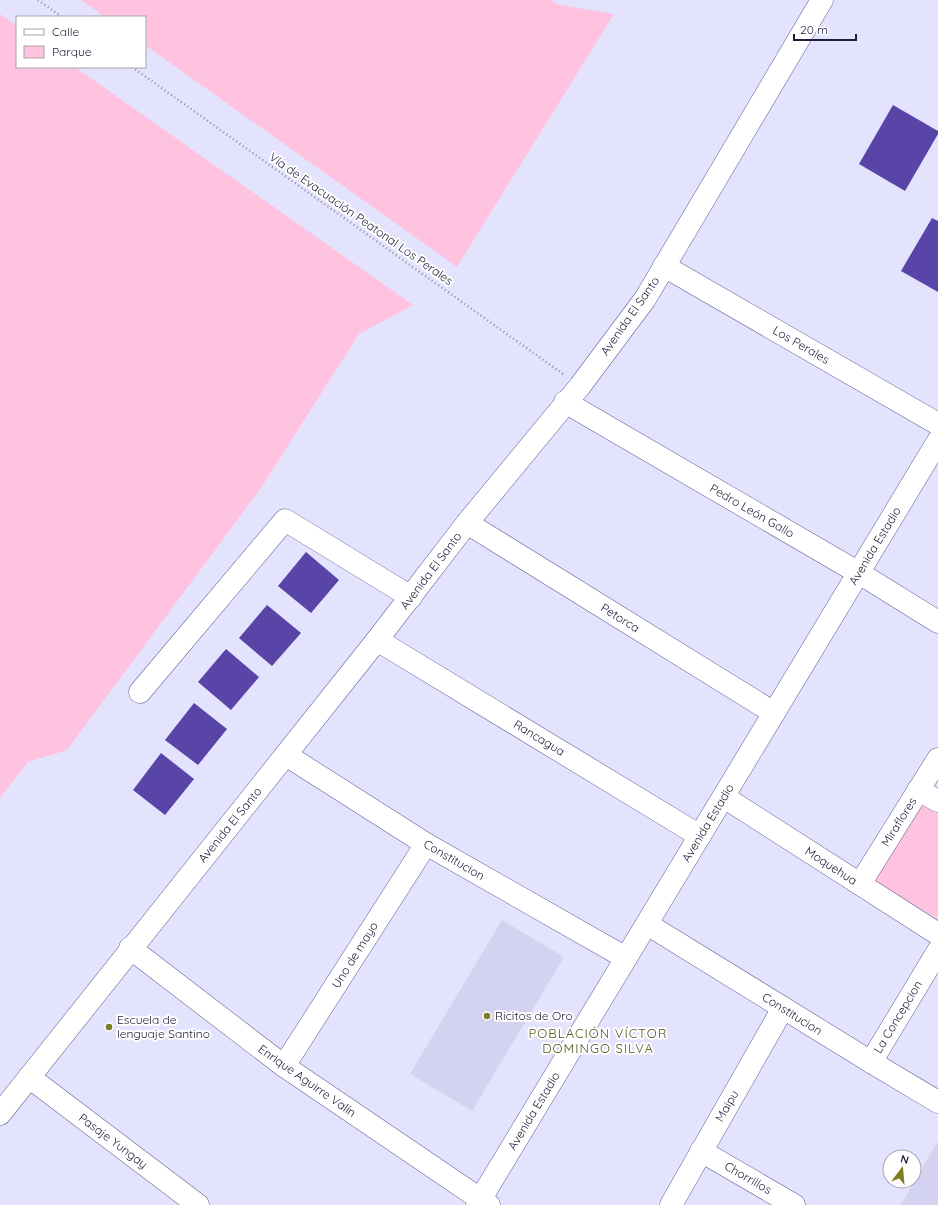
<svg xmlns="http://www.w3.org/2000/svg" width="938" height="1205" font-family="Quicksand,sans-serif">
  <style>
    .built { fill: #d3d2f0 }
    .green { fill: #ffc2df }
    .building { fill: #5845a7 }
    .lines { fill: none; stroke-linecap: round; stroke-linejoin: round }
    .minor-casing { stroke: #655e98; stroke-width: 23 }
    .path { stroke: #8f8ea8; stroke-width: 2.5; stroke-dasharray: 1 3; stroke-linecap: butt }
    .minor { stroke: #fff; stroke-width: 22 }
    .poi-dot { fill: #7f7d24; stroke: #fff; stroke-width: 1.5 }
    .labels { text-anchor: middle; stroke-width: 4; stroke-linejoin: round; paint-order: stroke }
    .street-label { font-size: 12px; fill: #1f1c35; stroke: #fff }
    .poi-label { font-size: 12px; fill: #1f1c35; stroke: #fff; text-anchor: start }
    .neighbourhood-label { font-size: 13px; letter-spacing: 1px; fill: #5a591e; stroke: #fff }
  </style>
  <rect width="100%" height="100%" fill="#e4e3fe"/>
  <!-- built -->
  <g class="built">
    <polygon points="502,920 564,957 472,1111 410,1074"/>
    <polygon points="938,1141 938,1205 901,1205"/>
  </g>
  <!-- green -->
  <g class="green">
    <polygon points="81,0 551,0 559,5 614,14 457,267 145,45 145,17 105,17"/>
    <polygon points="0,14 17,26 17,67 75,67 413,305 359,334 261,488 67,750 28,762 0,798"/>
    <polygon points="927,798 938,806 938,919 872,881"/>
  </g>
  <!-- building -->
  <g class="building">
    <polygon points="893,105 938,131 938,134 905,191 859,164"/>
    <polygon points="932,218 938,221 938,292 901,271"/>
    <polygon points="306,552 339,580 311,613 278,586"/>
    <polygon points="267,605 301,633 272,666 239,638"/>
    <polygon points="226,649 259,677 231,710 198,682"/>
    <polygon points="194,703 227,729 198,765 165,740"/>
    <polygon points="161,753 194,779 165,815 133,790"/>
  </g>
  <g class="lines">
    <defs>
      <g id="minor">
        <polyline points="664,266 938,424"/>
        <polyline points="565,402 859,573 938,622"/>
        <polyline points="467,523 774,713"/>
        <polyline points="377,640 700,836"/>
        <polyline points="140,692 285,520 411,597"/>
        <polyline points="286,755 426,844 626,958"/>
        <polyline points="918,790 938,801"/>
        <polyline points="724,797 938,934"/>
        <polyline points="860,884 938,759"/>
        <polyline points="647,924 871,1062 938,1102"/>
        <polyline points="130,948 284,1066 489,1205"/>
        <polyline points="871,1062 938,951"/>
        <polyline points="284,1066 426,844"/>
        <polyline points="29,1077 198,1205"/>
        <polyline points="0,1114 377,640 467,523 580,386 645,299 822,0"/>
        <polyline points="701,1151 794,1205"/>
        <polyline points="477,1205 938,441"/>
        <polyline points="671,1205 783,1008"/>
      </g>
    </defs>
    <!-- minor casing -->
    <use href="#minor" class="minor-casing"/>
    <!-- path -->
    <g class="path">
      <polyline points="38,0 62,17"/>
      <polyline points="132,67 563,374"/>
    </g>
    <!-- minor -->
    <use href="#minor" class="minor"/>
  </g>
  <!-- markers -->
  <g class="poi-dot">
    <circle cx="487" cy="1016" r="4"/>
    <circle cx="109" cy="1027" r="4"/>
  </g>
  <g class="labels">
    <!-- street labels -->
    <g class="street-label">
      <text transform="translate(361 219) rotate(35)" y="4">Vía de Evacuación Peatonal Los Perales</text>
      <text transform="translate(630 316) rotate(-55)" y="4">Avenida El Santo</text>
      <text transform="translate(801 345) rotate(30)" y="4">Los Perales</text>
      <text transform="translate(752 511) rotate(30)" y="4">Pedro León Gallo</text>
      <text transform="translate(875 546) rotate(-59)" y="4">Avenida Estadio</text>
      <text transform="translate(431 571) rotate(-53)" y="4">Avenida El Santo</text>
      <text transform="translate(620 618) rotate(32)" y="4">Petorca</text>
      <text transform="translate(539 738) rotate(31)" y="4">Rancagua</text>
      <text transform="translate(899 822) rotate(-58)" y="4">Miraflores</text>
      <text transform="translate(708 823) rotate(-59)" y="4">Avenida Estadio</text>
      <text transform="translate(230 825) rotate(-51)" y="4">Avenida El Santo</text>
      <text transform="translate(454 860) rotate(30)" y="4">Constitucion</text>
      <text transform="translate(831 866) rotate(33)" y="4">Moquehua</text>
      <text transform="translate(355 955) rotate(-58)" y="4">Uno de mayo</text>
      <text transform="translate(792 1014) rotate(32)" y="4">Constitucion</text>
      <text transform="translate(898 1017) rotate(-59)" y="4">La Concepcion</text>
      <text transform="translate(307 1081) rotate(35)" y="4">Enrique Aguirre Valín</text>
      <text transform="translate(727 1106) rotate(-60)" y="4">Maipu</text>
      <text transform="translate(534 1111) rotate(-59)" y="4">Avenida Estadio</text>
      <text transform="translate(113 1141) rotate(37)" y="4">Pasaje Yungay</text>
      <text transform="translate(748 1178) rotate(30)" y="4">Chorrillos</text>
    </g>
    <!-- poi labels -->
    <g class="poi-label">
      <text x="495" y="1020">Ricitos de Oro</text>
      <text x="117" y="1024">Escuela de<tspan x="117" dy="14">lenguaje Santino</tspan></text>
    </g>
    <!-- neighbourhood labels -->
    <g class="neighbourhood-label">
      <text x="598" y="1038">POBLACIÓN VÍCTOR<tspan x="598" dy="15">DOMINGO SILVA</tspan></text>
    </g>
  </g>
  <!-- legend -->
  <rect x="16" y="16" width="130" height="52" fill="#ffffff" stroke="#a5a4ae"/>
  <rect x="24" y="29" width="20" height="6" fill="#ffffff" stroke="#a5a4ae"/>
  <text x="52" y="36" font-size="12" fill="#1f1c35">Calle</text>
  <rect x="24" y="46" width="20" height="12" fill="#ffc2df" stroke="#a5a4ae"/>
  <text x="52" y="56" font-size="12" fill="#1f1c35">Parque</text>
  <!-- north arrow -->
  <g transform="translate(902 1169) rotate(16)"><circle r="19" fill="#ffffff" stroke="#a5a4ae"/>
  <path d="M0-3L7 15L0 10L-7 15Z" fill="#7f7d24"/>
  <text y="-6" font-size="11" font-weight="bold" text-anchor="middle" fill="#1f1c35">N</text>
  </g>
  <!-- scale -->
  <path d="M794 34v6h62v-6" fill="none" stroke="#1f1c35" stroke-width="2"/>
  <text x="800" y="34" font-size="12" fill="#1f1c35" stroke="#ffffff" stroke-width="3" paint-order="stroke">20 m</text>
</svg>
